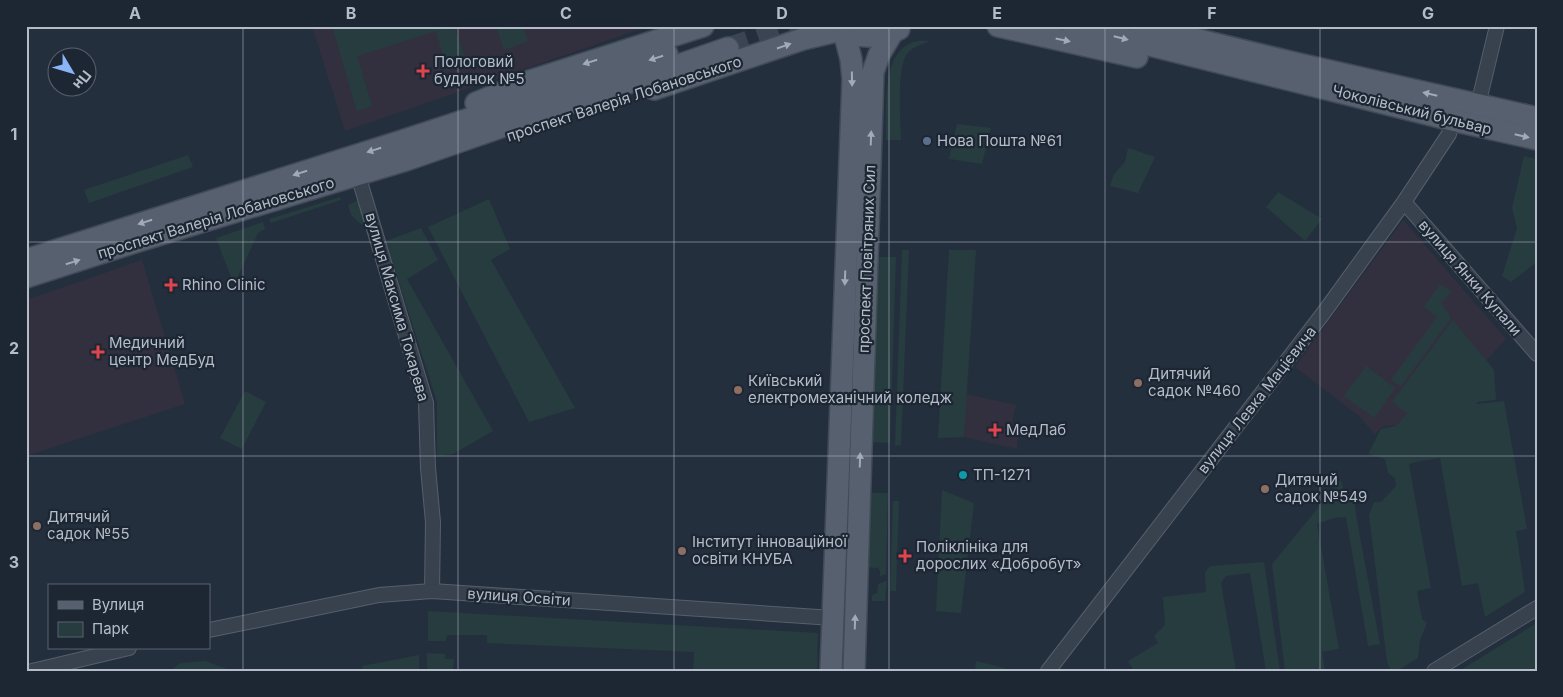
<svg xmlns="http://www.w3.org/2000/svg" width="1563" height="697" font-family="Inter,sans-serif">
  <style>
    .medical { fill: #32303f }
    .green { fill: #263c3f }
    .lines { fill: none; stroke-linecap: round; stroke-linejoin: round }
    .primary-tunnel { stroke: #3a4453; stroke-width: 21; stroke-dasharray: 21 11; stroke-linecap: butt }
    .minor-casing { stroke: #565f6c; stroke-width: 16 }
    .primary-casing { stroke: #414a57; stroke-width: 24 }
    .minor { stroke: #38414e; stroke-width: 14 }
    .primary { stroke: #56606e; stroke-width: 21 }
    .oneway { fill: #a1aab7 }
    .grid { fill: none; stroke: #b4bcc9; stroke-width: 1; stroke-opacity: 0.55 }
    .health-dot { fill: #e0444e; stroke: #1d2633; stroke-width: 2 }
    .service-dot { fill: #5c6f8a; stroke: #1d2633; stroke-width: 2 }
    .education-dot { fill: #8d6e63; stroke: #1d2633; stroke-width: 2 }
    .culture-dot { fill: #0f9aa8; stroke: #1d2633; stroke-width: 2 }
    .labels { text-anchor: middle; stroke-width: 4.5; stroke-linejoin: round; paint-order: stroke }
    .poi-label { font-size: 15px; fill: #b4bcc9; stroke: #1d2633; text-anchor: start }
    .street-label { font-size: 15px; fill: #b4bcc9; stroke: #1d2633 }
    .neatline { fill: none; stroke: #b4bcc9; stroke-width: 2 }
    .grid-label { font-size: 16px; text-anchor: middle; font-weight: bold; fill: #b4bcc9 }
  </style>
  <rect width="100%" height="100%" fill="#242f3e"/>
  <!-- medical -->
  <g class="medical">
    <polygon points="312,26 649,26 345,131"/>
    <polygon points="1403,220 1506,339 1427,424 1383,426 1375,434 1358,415 1295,367"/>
    <polygon points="142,260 185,404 26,456 26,300"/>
    <polygon points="966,394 1016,405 1012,422 1021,424 1017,444 1017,449 964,437"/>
  </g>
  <!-- green -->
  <g class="green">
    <polygon points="332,26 454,26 467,64 447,70 436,31 357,56 372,106 357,111"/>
    <polygon points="496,26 523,26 528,41 504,50"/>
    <path d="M930,41C923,44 912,47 907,54C896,69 901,120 901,140H886C887,112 880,56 911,43C917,40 924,41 930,41Z"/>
    <polygon points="957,124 991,128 982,164 949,159"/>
    <polygon points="1128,148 1155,157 1138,193 1110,186 1114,174 1125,162"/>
    <polygon points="188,155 193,167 89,203 84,190"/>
    <polygon points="1524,156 1537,159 1537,262 1511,282 1502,276 1517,228 1512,208"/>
    <polygon points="1278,192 1322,219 1305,241 1266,207"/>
    <polygon points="340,197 341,200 271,223 269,219"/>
    <polygon points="489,199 510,249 491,260 575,408 529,422 428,227"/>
    <polygon points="358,200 367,230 351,215 348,205"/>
    <polygon points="263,222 265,229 258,233 234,285 216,238"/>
    <polygon points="421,228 438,260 407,279 493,431 453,454 437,457 437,402 386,241"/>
    <polygon points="902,250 909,250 901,445 895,446"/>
    <polygon points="949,250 976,250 964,437 938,438"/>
    <polygon points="875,257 896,257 890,443 869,442"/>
    <polygon points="1440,284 1452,292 1441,302 1451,318 1401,386 1391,380 1437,317 1424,307"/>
    <polygon points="1453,320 1494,370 1496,400 1477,402 1477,404 1504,401 1527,529 1516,531 1525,592 1485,617 1478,583 1462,586 1440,458 1420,461 1409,464 1431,588 1417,591 1422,619 1427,623 1420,640 1418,658 1397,671 1391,671 1387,662 1369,515 1374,502 1381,502 1396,486 1395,478 1388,473 1385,459 1368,454 1381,429 1396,426 1407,413 1392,402"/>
    <polygon points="1366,366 1395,388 1374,418 1344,396"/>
    <polygon points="245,391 266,402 242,449 220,438"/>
    <polygon points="1341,480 1345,494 1354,492 1356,515 1380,644 1368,646 1346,517 1334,518 1317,524 1339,649 1322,652 1325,671 1285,671 1272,564"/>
    <polygon points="942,490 974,503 961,613 936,611"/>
    <polygon points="867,493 888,493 886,574 880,576 880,571 878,568 864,567"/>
    <polygon points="893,501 899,501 896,591 890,591"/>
    <polygon points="1264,562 1280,671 1266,671 1250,573 1226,576 1221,583 1236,671 1134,671 1128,661 1158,643 1154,636 1165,625 1163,597 1206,592 1205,572 1210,566"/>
    <polygon points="887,581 885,601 872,601 872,595 877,593 878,584"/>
    <polygon points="428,611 818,633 817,671 693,671 694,652 487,643 487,635 447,635 446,641 428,641"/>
    <polygon points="1537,623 1537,671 1459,671"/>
    <polygon points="427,653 445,654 445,659 454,659 453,671 427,671"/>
    <polygon points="419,655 419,671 363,671 362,666"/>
    <polygon points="205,661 233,671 170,671 181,663"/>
    <polygon points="976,661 1016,671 973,671 975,670"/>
  </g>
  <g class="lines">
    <!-- primary-tunnel -->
    <polyline class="primary-tunnel" points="728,48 793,26"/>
    <defs>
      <g id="minor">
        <polyline points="1478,105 1497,26"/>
        <polyline points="358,175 426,403 428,468 433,522 432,591"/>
        <polyline points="1404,202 1537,354"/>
        <polyline points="209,630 379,595 432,591 833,618"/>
        <polyline points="32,671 129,648"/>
        <polyline points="1048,671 1322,315 1404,202 1449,134 1452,120"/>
        <polyline points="1434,671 1537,608"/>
      </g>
      <g id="primary">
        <path d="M835,26C853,39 880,39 899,29"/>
        <polyline points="998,26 1137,57"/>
        <polyline points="1073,26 1452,120 1537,139"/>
        <polyline points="1141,26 1294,63 1537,118"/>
        <polyline points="654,89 803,39 841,30"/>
        <polyline points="476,103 530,81 703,26"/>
        <polyline points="26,260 402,141 667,54"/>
        <polyline points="26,277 138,241 406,160 728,48"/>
        <polyline points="831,671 853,79 851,59 844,32"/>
        <polyline points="854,671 873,72 879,55 892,33"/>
      </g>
    </defs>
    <!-- minor casing -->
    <use href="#minor" class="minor-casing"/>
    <!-- primary casing -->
    <use href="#primary" class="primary-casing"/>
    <!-- minor -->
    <use href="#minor" class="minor"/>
    <!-- primary -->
    <use href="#primary" class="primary"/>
  </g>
  <!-- one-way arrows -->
  <defs><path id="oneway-solid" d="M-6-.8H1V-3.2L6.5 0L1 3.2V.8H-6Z" transform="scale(1.25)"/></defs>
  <g class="oneway">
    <use href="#oneway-solid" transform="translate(1121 38) rotate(14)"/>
    <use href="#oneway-solid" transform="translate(1063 40) rotate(12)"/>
    <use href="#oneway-solid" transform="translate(784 46) rotate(-19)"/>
    <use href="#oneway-solid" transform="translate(656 58) rotate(162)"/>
    <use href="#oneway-solid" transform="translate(590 62) rotate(162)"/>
    <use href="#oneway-solid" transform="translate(852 79) rotate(89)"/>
    <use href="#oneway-solid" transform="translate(1430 94) rotate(-167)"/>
    <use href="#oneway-solid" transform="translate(1522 136) rotate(13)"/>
    <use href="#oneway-solid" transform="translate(871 138) rotate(-88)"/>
    <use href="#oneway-solid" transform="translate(374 150) rotate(163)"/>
    <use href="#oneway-solid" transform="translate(300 173) rotate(163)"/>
    <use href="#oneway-solid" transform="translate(145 222) rotate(162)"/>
    <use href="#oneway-solid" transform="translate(73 262) rotate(-18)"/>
    <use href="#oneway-solid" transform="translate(845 278) rotate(92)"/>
    <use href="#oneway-solid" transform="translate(860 460) rotate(-88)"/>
    <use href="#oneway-solid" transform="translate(855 622) rotate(-88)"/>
  </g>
  <!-- grid -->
  <path class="grid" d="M243,26V671M458,26V671M674,26V671M889,26V671M1105,26V671M1320,26V671M26,242H1537M26,456H1537"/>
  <!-- markers -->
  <g class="health-dot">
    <path d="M420.5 63.5h5v5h5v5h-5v5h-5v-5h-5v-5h5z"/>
    <path d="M168.5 277.5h5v5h5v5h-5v5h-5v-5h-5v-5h5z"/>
    <path d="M95.5 344.5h5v5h5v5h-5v5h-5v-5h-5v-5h5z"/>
    <path d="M992.5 422.5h5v5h5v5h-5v5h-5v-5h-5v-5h5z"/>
    <path d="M902.5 548.5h5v5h5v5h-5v5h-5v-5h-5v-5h5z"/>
  </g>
  <circle class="service-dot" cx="927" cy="141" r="5"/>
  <g class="education-dot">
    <circle cx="1138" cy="383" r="5"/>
    <circle cx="738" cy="390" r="5"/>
    <circle cx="1265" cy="489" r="5"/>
    <circle cx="37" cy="526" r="5"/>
    <circle cx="682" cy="551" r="5"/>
  </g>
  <circle class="culture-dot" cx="963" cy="475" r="5"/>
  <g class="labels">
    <!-- poi labels -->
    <g class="poi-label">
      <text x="434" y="67">Пологовий<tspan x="434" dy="17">будинок №5</tspan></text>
      <text x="937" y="146">Нова Пошта №61</text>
      <text x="182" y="290">Rhino Clinic</text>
      <text x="109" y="348">Медичний<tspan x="109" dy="17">центр МедБуд</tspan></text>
      <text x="1148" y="379">Дитячий<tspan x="1148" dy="17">садок №460</tspan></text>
      <text x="748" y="386">Київський<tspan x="748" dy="17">електромеханічний коледж</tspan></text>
      <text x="1006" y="435">МедЛаб</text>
      <text x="973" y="480">ТП-1271</text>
      <text x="1275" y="485">Дитячий<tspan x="1275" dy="17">садок №549</tspan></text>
      <text x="47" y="522">Дитячий<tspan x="47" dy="17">садок №55</tspan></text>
      <text x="692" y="547">Інститут інноваційної<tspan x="692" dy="17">освіти КНУБА</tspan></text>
      <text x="916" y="552">Поліклініка для<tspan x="916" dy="17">дорослих «Добробут»</tspan></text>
    </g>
    <!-- street labels -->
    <g class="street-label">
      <text transform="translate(624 99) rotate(-18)" y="5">проспект Валерія Лобановського</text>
      <text transform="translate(1412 110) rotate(14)" y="5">Чоколівський бульвар</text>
      <text transform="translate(216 218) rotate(-17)" y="5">проспект Валерія Лобановського</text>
      <text transform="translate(867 259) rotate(-88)" y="5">проспект Повітряних Сил</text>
      <text transform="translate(1470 278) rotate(49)" y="5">вулиця Янки Купали</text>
      <text transform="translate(397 307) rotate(74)" y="5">вулиця Максима Токарева</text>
      <text transform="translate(1257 400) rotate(-52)" y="5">вулиця Левка Мацієвича</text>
      <text transform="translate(519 597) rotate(4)" y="5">вулиця Освіти</text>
    </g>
  </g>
  <!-- border -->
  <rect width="1563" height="697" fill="none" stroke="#1d2633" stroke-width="55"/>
  <!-- legend -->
  <rect x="48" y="584" width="162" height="65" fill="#1d2633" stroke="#59626f"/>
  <rect x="58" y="601" width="25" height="8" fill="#56606e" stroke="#59626f"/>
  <text x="92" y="610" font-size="15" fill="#b4bcc9">Вулиця</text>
  <rect x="58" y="622" width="25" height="15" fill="#263c3f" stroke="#59626f"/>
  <text x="92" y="634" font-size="15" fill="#b4bcc9">Парк</text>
  <!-- north arrow -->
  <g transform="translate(72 72) rotate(128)"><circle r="24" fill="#1d2633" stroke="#59626f"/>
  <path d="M0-4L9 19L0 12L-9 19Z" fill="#8ab4f8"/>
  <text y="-8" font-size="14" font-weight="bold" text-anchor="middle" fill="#b4bcc9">Пн</text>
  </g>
  <rect x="28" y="28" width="1508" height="642" class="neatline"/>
  <g class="grid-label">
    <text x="135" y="19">A</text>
    <text x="351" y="19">B</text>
    <text x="566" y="19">C</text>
    <text x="782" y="19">D</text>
    <text x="997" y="19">E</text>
    <text x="1212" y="19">F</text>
    <text x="1428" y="19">G</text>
    <text x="14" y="140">1</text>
    <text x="14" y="354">2</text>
    <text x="14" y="568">3</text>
  </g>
</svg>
